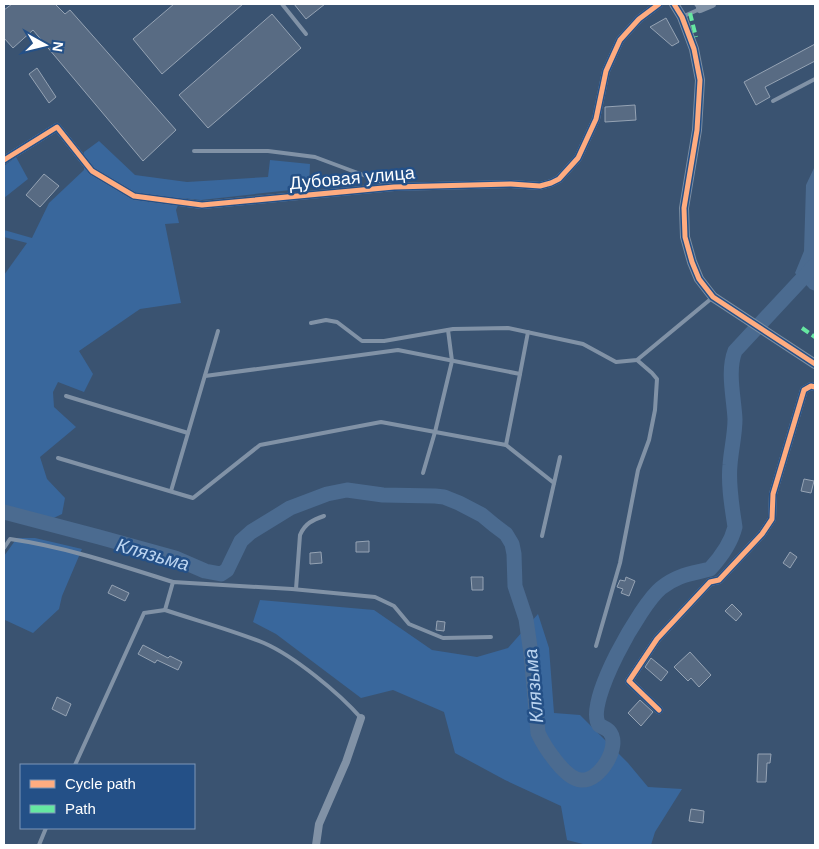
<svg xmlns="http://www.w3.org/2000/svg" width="819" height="849" font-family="Helvetica,sans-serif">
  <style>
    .green { fill: #39679c }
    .water { fill: #4b6b90 }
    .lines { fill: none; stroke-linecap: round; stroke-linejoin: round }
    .river { stroke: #4b6b90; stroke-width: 15 }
    .building { fill: #586b83; stroke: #95a3b4 }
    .lane { stroke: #8192a6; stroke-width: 4 }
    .street { stroke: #8192a6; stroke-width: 8 }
    .secondary { stroke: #7c8ea2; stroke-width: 10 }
    .quiet { stroke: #66e7a1; stroke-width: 4; stroke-dasharray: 8 4; stroke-linecap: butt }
    .cycleway-casing { stroke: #245087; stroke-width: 8 }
    .cycleway { stroke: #ffac80; stroke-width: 5 }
    .labels { text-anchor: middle; stroke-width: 5; stroke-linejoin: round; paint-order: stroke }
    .street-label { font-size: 18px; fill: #fff; stroke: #245087 }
    .water-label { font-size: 19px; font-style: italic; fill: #bbd4f0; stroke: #245087 }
  </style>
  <rect width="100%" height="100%" fill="#3a5371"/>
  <!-- green -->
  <g class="green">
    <polygon points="99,141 135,175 187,182 268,177 270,160 310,164 309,188 201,200 181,198 176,210 179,223 165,224 181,303 140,309 79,351 93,374 84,392 58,382 53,392 54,407 76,427 40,457 47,479 65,498 62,514 35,527 4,517 4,275 27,243 4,237 4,230 32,238 49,203 84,170 84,152"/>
    <polygon points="16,157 28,179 4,198 4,166"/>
    <polygon points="17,538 35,538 82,549 62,596 59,609 33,633 5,620 4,556"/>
    <polygon points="260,600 374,610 432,650 477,657 508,648 538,614 549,648 554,713 580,715 628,763 648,787 682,789 655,832 651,845 587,845 567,840 561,806 505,780 455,753 444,712 393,690 361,698 276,634 253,622"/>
  </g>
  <!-- water -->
  <polygon class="water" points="815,166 815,291 810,289 795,273 804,251 806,185"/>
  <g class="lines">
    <!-- river -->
    <path class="river" d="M4,512L99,537L175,558L205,571L221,574L227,570L241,541L251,532L290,508L327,494L347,490L383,495L435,496L444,497L459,503L482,515L494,525L506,534L512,544L514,554L515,586L526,619L531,654L538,733C544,746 565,779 581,780C600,782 622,745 609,731C606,728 602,727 599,725C584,703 641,604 661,588C677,575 690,574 710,569C721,557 731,543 735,527C732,507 728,485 730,465C731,450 735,435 735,419C734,398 727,371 735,351L815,265"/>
  </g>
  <!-- building -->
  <g class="building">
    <polygon points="12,4 55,4 65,14 70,10 176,130 143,161 33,30 13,48 4,38 4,10"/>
    <polygon points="174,4 243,4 162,74 133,39"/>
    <polygon points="294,4 325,4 306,19"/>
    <polygon points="272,14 301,48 208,128 179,95"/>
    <polygon points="666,18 679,42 672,46 650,27"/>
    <polygon points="815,44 815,61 765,87 770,97 756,105 744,82"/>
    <polygon points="37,68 56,97 49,103 29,74"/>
    <polygon points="635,105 636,120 605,122 605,107"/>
    <polygon points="44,174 59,186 40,207 26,195"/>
    <polygon points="804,479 814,481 811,493 801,491"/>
    <polygon points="369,541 369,552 356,552 356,542"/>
    <polygon points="321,552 322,563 310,564 310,553"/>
    <polygon points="790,552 797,557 790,568 783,563"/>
    <polygon points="471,577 483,577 483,590 472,590"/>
    <polygon points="626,577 635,581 629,596 621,593 623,589 617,587 620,580 625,581"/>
    <polygon points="112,585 129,593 125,601 108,593"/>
    <polygon points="732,604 742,614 736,621 725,611"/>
    <polygon points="437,621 445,622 444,631 436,630"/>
    <polygon points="143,645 168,658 170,656 182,662 178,670 157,660 155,663 138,654"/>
    <polygon points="690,652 711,675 699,687 691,678 688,681 674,667"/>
    <polygon points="651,658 668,672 661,681 645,667"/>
    <polygon points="57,697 71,704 66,716 52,709"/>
    <polygon points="640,700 653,712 641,726 628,713"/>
    <polygon points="758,754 771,754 770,763 767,763 766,782 757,782"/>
    <polygon points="691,809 704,811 703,823 689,821"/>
  </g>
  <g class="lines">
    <!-- lane -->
    <g class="lane">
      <polyline points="282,4 306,34"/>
      <polyline points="684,16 700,9 696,4"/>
      <polyline points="773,101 815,79"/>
      <polyline points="194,151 268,151 315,157 390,185"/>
      <polyline points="311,323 326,320 337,322 362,341 384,341 453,329 508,328 583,344 616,362 637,360 712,298"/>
      <polyline points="520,374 528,332"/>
      <polyline points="205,376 398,350 520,374 506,445"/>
      <polyline points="66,396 188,433"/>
      <polyline points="58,458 193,498 260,445 381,422 506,445 554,483"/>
      <polyline points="423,473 435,432 452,361 448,330"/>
      <polyline points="171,491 218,331"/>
      <polyline points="542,536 560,457"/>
      <path d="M4,548L10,539C66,547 119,565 173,582"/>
      <path d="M296,589L300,535C305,523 313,520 324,516"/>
      <polyline points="596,646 620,563 638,470 649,440 655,410 657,379 652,373 637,360"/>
      <path d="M361,718C339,693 294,656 264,643C232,630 198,621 165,610L173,582L292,589L375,597L394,606L409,624L443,638L491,637"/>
      <polyline points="75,765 144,613 165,610"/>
      <polyline points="39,845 46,828"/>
    </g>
    <!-- street -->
    <g class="street">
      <polyline points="700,9 712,4"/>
      <polyline points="4,160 57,127 92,171 134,196 202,205 394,187 511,184 540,186 551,183 559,179 578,158 596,119 606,71 620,40 639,19 659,4"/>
      <polyline points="659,710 629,681 657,639 710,582 719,580 762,534 772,519 773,494 804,390 811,386 815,387"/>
      <polyline points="316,845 319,824 346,762 361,718"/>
    </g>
    <!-- secondary -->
    <polyline class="secondary" points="674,4 682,17 694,49 700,80 697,130 684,208 685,237 692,262 699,279 713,297 815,364"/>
    <!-- quiet -->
    <g class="quiet">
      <polyline points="690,13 696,37"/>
      <polyline points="802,328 815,337"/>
    </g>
    <defs>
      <g id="cycleway">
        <polyline points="674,4 682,17 694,49 700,80 697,130 684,208 685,237 692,262 699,279 713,297 815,364"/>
        <polyline points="4,160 57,127 92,171 134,196 202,205 394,187 511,184 540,186 551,183 559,179 578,158 596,119 606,71 620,40 639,19 659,4"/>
        <polyline points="659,710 629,681 657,639 710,582 719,580 762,534 772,519 773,494 804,390 811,386 815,387"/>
      </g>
    </defs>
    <!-- cycleway casing -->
    <use href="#cycleway" class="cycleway-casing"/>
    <!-- cycleway -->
    <use href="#cycleway" class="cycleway"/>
  </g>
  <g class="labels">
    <!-- street labels -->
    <g class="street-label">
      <text transform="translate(352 178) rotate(-5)" y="6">Дубовая улица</text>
    </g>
    <!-- water labels -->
    <g class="water-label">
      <text transform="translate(153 554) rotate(16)" y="7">Клязьма</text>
      <text transform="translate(533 686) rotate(-95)" y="7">Клязьма</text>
    </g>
  </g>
  <!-- border -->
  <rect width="819" height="849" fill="none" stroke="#ffffff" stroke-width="10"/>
  <!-- legend -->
  <rect x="20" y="764" width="175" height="65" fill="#245087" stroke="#7c96b7"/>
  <rect x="30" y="780" width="25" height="8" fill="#ffac80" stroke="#7c96b7"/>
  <text x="65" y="789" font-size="15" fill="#ffffff">Cycle path</text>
  <rect x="30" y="805" width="25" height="8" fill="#66e7a1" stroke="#7c96b7"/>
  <text x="65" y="814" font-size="15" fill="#ffffff">Path</text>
  <!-- north arrow -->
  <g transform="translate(45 45) rotate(98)" stroke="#245087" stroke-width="4" paint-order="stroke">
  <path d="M0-4L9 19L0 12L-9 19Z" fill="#ffffff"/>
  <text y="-8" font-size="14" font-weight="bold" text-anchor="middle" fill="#ffffff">N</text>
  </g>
</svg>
